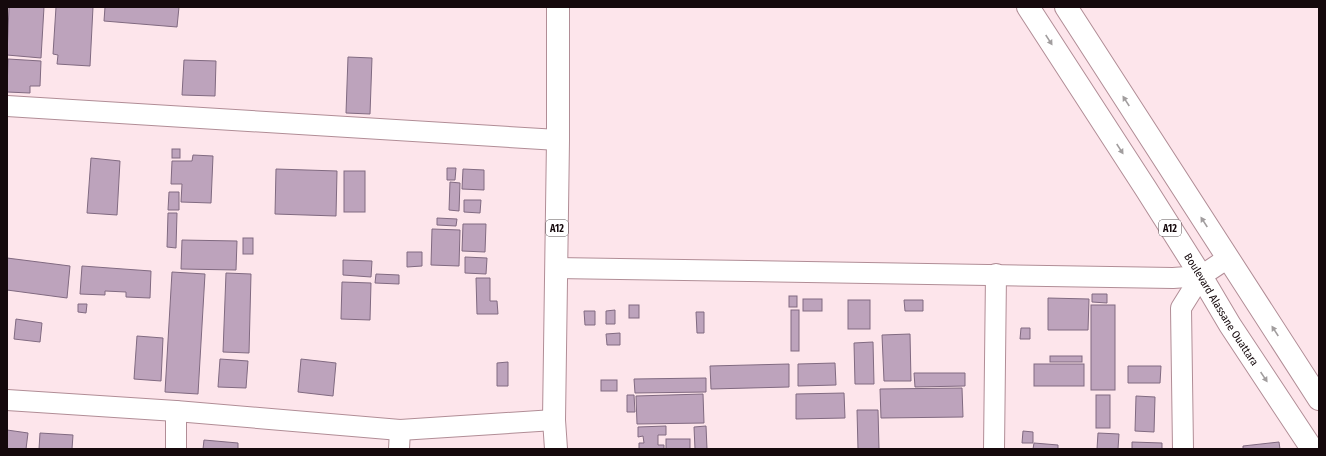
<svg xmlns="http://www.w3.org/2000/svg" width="1326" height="456" font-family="'Fira Sans Condensed',sans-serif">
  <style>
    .building { fill: #bda3bc; stroke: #816a81 }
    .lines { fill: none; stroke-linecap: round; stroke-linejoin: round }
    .street-casing { stroke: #b18d96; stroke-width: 22 }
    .primary-casing { stroke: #b18d96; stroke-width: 24 }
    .street { stroke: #fff; stroke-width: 20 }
    .primary { stroke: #fff; stroke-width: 22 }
    .oneway { fill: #a19d9e }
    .labels { text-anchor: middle; stroke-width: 4; stroke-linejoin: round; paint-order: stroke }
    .shield { fill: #fff; stroke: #5b5355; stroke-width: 1 }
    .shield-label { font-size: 10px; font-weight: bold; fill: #15090c }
    .street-label { font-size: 11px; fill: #15090c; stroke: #fff }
  </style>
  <rect width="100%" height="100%" fill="#fde5eb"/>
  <!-- building -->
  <g class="building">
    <polygon points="9,7 44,7 41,58 7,55"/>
    <polygon points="56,7 93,7 90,66 57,64 58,55 53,54"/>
    <polygon points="105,7 179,7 177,27 104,21"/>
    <polygon points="348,57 372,58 370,114 346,113"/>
    <polygon points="8,59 41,61 40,86 30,86 30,93 7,92"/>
    <polygon points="184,60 216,61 215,96 182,95"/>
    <rect x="172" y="149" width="8" height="9"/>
    <polygon points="193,155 213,156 211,203 181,202 182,184 171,184 172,161 192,161"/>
    <polygon points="91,158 120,161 117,215 87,213"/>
    <polygon points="447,168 456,168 455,180 447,180"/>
    <polygon points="276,169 337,171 336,216 275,214"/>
    <polygon points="463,169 484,170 484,190 462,189"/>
    <rect x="344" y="171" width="21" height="41"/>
    <polygon points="450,182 460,183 459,211 449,210"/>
    <polygon points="169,192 179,192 179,210 168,210"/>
    <polygon points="464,200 481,200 480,213 464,212"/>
    <polygon points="168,213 177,213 176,248 167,247"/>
    <polygon points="437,218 457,219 456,226 437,225"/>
    <polygon points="463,224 486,224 485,252 462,251"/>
    <polygon points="432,229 460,230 459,266 431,265"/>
    <rect x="243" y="238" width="10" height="16"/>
    <polygon points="182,240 237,241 236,270 181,269"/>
    <polygon points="407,252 422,252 422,266 407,267"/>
    <polygon points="465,257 487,258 486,274 465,273"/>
    <polygon points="7,258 70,266 67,298 7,290"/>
    <polygon points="343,260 372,261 371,277 343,275"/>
    <polygon points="82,266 151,271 150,298 126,297 126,292 105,291 105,295 80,294"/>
    <polygon points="172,272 205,274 198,394 165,392"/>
    <polygon points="226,273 251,274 249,353 223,352"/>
    <polygon points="376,274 399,275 399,284 375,283"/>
    <polygon points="476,278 490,278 490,301 497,301 498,314 477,314"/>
    <polygon points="342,282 371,283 370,320 341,319"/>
    <polygon points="1092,294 1107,294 1107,303 1092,302"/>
    <rect x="789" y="296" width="8" height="11"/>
    <polygon points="1048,298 1089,299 1088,330 1048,330"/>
    <rect x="803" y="299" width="19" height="12"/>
    <rect x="848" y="300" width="22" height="29"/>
    <polygon points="904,300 923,300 923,311 905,311"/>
    <polygon points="78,304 87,304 86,313 78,312"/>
    <rect x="629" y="305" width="10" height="13"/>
    <rect x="1091" y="305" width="24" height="85"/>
    <polygon points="615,310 615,324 606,324 606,311"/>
    <rect x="791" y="310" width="8" height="41"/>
    <polygon points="584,311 595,311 595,325 585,325"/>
    <polygon points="696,312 704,312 704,333 697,333"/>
    <polygon points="16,319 42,323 40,342 14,339"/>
    <polygon points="1021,328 1030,328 1030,339 1020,339"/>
    <polygon points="620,333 620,345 607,345 606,334"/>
    <polygon points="910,334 911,381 884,381 882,335"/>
    <polygon points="137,336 163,338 161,381 134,379"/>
    <polygon points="873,342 874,384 855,384 854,343"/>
    <rect x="1050" y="356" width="32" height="6"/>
    <polygon points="220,359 248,361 246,388 218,387"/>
    <polygon points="301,359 336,363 333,396 298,392"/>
    <polygon points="508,362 508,386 497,386 497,363"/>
    <polygon points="835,363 836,385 798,386 798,364"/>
    <polygon points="789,364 789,387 711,389 710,366"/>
    <rect x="1034" y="364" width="50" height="22"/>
    <polygon points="1128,366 1161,366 1160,383 1128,383"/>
    <polygon points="914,373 965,373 965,386 915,387"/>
    <polygon points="706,378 706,392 635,393 634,379"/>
    <rect x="601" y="380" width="16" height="11"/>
    <polygon points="962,388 963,417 881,418 880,389"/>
    <polygon points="844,393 845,418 796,419 796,394"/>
    <polygon points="703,394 704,423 637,424 636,396"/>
    <polygon points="627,395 634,395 635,412 627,412"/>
    <rect x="1096" y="395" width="14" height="33"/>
    <polygon points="1136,396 1155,397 1154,432 1135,431"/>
    <polygon points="857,410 878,410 879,449 858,449"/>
    <polygon points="666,426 666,435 658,435 658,445 664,445 664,449 639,449 639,443 644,443 643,436 638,437 638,427"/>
    <polygon points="706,426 707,449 695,449 694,427"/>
    <polygon points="7,430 28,433 26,449 7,449"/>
    <polygon points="1023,431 1033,432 1033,443 1022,443"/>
    <polygon points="40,433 73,435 72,449 39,449"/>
    <polygon points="1098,433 1119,434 1118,449 1097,449"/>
    <rect x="666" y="439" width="24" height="10"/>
    <polygon points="204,440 238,443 238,449 203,449"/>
    <polygon points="1132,442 1162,443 1162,449 1132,449"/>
    <polygon points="1279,442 1280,449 1243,449 1243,446"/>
    <polygon points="1034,443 1058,445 1058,449 1033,449"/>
  </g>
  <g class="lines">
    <defs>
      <g id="street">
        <polyline points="7,106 558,140"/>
        <polyline points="556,268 1173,278 1201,276 1228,258"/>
        <polyline points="7,400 176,411 400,430 554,420"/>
        <polyline points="176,449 176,411"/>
        <polyline points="399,449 400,430"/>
        <polyline points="994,449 996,274"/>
        <polyline points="1183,449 1181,308 1201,276"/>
      </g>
      <g id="primary">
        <path id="s1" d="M1028,7L1146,189L1201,276L1230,325L1312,449"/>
        <polyline points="1066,7 1319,399"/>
        <polyline points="556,449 554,420 558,140 558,7"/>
      </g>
    </defs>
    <!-- street casing -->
    <use href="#street" class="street-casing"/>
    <!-- primary casing -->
    <use href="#primary" class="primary-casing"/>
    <!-- street -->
    <use href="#street" class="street"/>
    <!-- primary -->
    <use href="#primary" class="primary"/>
  </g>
  <!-- one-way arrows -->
  <defs><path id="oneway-solid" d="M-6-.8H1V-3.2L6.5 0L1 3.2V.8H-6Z"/></defs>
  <g class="oneway">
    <use href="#oneway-solid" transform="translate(1049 40) rotate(57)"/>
    <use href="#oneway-solid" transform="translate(1126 101) rotate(-123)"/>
    <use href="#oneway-solid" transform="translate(1120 149) rotate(57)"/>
    <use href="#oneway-solid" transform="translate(1204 222) rotate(-123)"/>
    <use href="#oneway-solid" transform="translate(1275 331) rotate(-123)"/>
    <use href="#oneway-solid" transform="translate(1264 377) rotate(56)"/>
  </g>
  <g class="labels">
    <!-- shield labels -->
    <g class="shield">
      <rect x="546" y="220" width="22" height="16" rx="3"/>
      <rect x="1159" y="220" width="22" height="16" rx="3"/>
    </g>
    <g class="shield-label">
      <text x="557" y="232">A12</text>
      <text x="1170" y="232">A12</text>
    </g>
    <!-- street labels -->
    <g class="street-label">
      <text dy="4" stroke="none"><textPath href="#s1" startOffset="359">Boulevard Alassane Ouattara</textPath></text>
    </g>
  </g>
  <!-- border -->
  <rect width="1326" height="456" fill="none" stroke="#15090c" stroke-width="16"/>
</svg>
